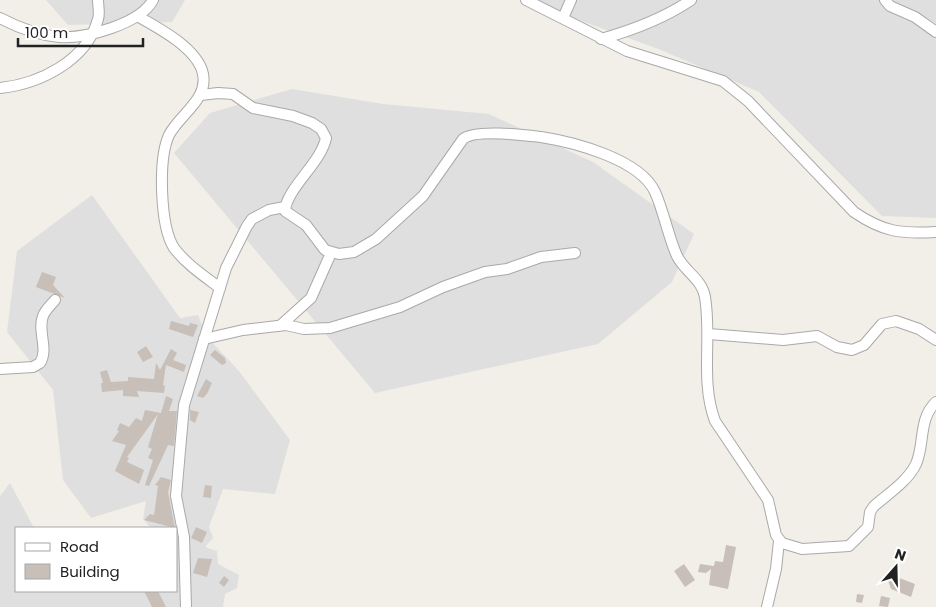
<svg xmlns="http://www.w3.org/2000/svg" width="936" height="607" font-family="Poppins,sans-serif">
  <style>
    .residential { fill: #e0dfdf }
    .building { fill: #c7bfb8 }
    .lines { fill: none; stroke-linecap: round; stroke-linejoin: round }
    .minor-casing { stroke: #a9a9a9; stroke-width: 12 }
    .minor { stroke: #fff; stroke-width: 10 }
  </style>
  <rect width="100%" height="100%" fill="#f2efe9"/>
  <!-- residential -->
  <g class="residential">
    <polygon points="46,0 185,0 172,22 68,25"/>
    <polygon points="524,0 936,0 936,218 882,216 759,92 661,50"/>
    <polygon points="292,89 383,104 489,114 593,162 694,234 672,282 598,344 375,393 174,153 210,113"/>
    <polygon points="92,195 180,318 198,315 207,337 239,371 290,440 275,494 223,489 209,527 213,538 205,547 217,551 218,564 239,575 237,588 225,594 223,607 0,607 0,496 10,483 34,528 16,528 16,591 176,591 176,528 151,528 143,519 146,501 91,518 63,480 53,390 7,332 17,251"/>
  </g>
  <!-- building -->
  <g class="building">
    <polygon points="42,272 56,277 53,285 65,298 36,287"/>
    <polygon points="171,321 189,326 190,323 198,325 193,337 169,329"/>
    <polygon points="146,346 153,357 143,362 137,352"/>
    <polygon points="171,349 177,353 173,360 186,365 184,372 166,365 163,385 165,386 164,393 137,391 139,397 123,396 123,390 102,392 101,383 103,383 100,372 107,370 111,382 128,381 128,377 154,379 156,363 160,370"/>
    <polygon points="215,350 225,358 226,363 222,365 210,355"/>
    <polygon points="206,379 212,383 207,394 203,398 197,396"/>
    <polygon points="166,396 173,399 169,411 177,411 174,446 168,445 149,486 145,485 153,460 148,458 152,449 148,447 158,414 127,457 129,458 127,462 144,470 139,484 115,471 126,445 112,441 119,431 117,430 120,423 129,427 136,418 142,421 145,410 161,413"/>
    <polygon points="190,410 199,412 195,423 190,420"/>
    <polygon points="161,477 171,480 168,492 175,528 144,520 150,514 154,515 158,486 155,485"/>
    <polygon points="205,485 212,486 211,498 203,497"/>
    <polygon points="196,527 207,532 202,543 191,538"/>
    <polygon points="726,545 736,547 728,589 709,585 711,569 706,573 698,572 700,564 714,566 715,561 723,562"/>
    <polygon points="198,558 212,559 207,577 193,573"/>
    <polygon points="684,564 695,580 685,587 674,571"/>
    <polygon points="224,576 229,580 224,587 219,583"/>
    <polygon points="894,576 915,584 911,597 891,589 887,578"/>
    <polygon points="144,591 158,591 166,607 152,607"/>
    <polygon points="857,594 864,595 862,603 856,602"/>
    <polygon points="881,596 890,598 888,607 879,606"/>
  </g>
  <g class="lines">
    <defs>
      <g id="minor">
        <path d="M526,0L627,51L723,81L748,101L854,212C883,232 901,234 936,232"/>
        <polyline points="885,0 890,6 915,17 936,32"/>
        <path d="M139,17C159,28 198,49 203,74C208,100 180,114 169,135C158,159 160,226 174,248C186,264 204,276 220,288"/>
        <path d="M0,18C17,27 39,35 59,37C85,39 140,24 153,0"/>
        <polyline points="563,18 571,0"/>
        <path d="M601,39C633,30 663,19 691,0"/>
        <path d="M0,88C39,84 87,61 98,19C100,14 98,6 98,0"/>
        <path d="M201,95L218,93L233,94L253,108L293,116L312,123L321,129L326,138C321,163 286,189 285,211L306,225L325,250L339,254L354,252L376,239L423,196L463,139C475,129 524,135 541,137C573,142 640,159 655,192C664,212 668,236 677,256C685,272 702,279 705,297C712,338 700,381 715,421L768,500L776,535L782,543L802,549L849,546L868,527L870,512L874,506C888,494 908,481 916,464C925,444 918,419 936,402"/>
        <polyline points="281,325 311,298 331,253"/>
        <polyline points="709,334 783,340 817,336 837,347 852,350 864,345 882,324 896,321 919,329 936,340"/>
        <polyline points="204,339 243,330 286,325 304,329 330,328 400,307 443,287 485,272 507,269 541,257 575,253"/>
        <path d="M0,369L33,367L40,363C49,349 37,331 43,316C45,310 51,305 55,300"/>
        <polyline points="186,607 184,537 176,496 184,405 226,268 247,226 252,219 269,210 285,207"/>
        <polyline points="767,607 776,569 779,541"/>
      </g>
    </defs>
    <!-- minor casing -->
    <use href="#minor" class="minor-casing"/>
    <!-- minor -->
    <use href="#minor" class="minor"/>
  </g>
  <!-- legend -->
  <rect x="15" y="527" width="162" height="65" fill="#ffffff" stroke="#a7a7a7"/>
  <rect x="25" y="543" width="25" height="8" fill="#ffffff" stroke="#a7a7a7"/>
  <text x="60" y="552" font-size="15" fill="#222222">Road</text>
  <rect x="25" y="564" width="25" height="15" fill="#c7bfb8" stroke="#a7a7a7"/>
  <text x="60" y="577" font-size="15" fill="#222222">Building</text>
  <!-- north arrow -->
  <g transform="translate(896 567) rotate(20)" stroke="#ffffff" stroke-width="4" paint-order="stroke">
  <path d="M0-4L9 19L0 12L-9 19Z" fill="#222222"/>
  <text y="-8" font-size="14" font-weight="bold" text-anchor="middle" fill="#222222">N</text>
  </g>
  <!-- scale -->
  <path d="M18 38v8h125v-8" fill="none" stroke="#222222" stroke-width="2.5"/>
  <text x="25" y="38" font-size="15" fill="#222222" stroke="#ffffff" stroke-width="4" paint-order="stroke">100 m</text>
</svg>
